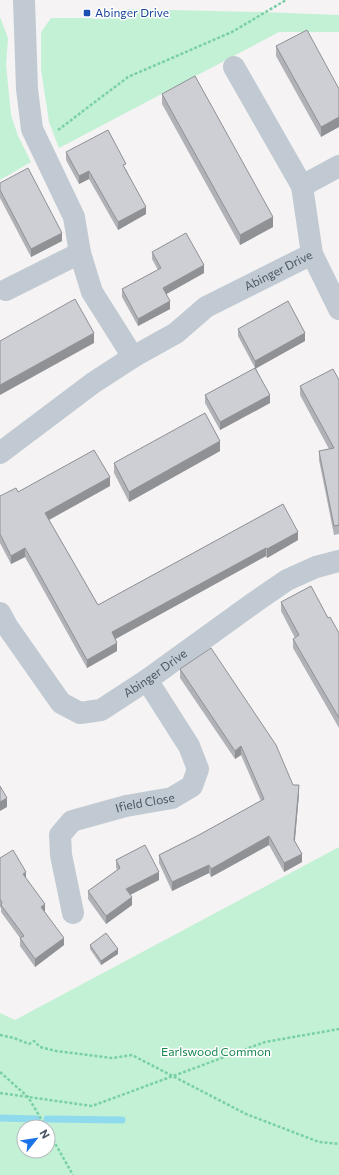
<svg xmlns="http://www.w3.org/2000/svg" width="339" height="1175" font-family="Commissioner,sans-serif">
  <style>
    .green { fill: #c3f1d5; fill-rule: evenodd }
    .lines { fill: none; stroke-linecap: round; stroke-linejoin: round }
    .stream { stroke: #90daee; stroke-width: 7 }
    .path { stroke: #7ad0a6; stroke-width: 2.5; stroke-dasharray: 3 2; stroke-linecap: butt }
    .minor { stroke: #c1cad2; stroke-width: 22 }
    .wall { fill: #b0b2b7 }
    .shaded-wall { fill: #909195 }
    .building { fill: #cdcfd5; stroke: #909195 }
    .transit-dot { fill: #1a4fb4; stroke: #fff; stroke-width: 1.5 }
    .labels { text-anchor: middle; stroke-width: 3; stroke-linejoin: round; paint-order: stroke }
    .transit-label { font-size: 12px; fill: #164399; stroke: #fff; text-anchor: start }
    .street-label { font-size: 12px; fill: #4a5661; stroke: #fff }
    .park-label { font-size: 12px; fill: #17864f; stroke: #fff }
  </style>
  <rect width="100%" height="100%" fill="#f5f3f3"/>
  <!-- green -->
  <g class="green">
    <polygon points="127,9 261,12 339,15 339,32 279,32 59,148 49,122 41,69 41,32 51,18 87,18 102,19"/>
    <polygon points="0,17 8,38 6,65 11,115 18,136 31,162 0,180"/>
    <path d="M339,847V1175H0V1013L15,1020ZM24,1127H48V1151H24Z"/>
  </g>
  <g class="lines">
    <!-- stream -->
    <g class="stream">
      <polyline points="0,1118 37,1119"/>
      <polyline points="47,1119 122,1120"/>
    </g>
    <!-- path -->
    <g class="path">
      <polyline points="58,130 128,77 232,32 286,0"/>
      <polyline points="0,1035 14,1038 29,1044 34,1041 40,1047 56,1051 112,1058 132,1055 246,1114 319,1142 339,1144"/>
      <polyline points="0,1072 28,1097 46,1127"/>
      <polyline points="0,1093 92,1106 265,1042 339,1029"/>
      <polyline points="48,1131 73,1175"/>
    </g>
    <!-- minor -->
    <g class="minor">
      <polyline points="24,0 27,89 32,129 74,217 80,253 92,292 133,357"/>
      <polyline points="234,67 302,186 339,166"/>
      <polyline points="302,186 312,254"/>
      <polyline points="6,290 80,253"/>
      <path id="s1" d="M0,453L93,383L133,357L176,333L206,307L312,254L339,309"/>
      <path id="s2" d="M0,613L7,626L61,703L80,713L101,710L147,680L255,602L287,580L316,567L339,561"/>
      <path id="s3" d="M73,913L61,855L60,835L72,821L126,806L172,798L192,786L198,769L189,746L147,680"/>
    </g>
  </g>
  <!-- wall -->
  <g class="wall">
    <polygon points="276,46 339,89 321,137 276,56"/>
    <polygon points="162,94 273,227 240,245 162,104"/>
    <polygon points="66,152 126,169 146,214 118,230 89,179 79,184 66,160"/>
    <polygon points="0,183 62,241 31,257 0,198"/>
    <polygon points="152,252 204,273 166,294 170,309 138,326 122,297 122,289 158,270 152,259"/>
    <polygon points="238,329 305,341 256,368 270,403 220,430 205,403 205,395 255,368 238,336"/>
    <polygon points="339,380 339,534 334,535 319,460 319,451 329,449 300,395 300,386"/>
    <polygon points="220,451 129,502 114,473 114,463"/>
    <polygon points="110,486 49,520 98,605 283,504 298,540 267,558 266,556 115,639 117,651 87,668 25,557 11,564 0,543 0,496 18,492"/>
    <polygon points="281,602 328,618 339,633 339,728 293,648 293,639 295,638 281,611"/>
    <polygon points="180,669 293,785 299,794 295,841 302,862 284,872 269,845 211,877 209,873 172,891 159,863 159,855 197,836 261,801 241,755 235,759 180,678"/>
    <polygon points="0,858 26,879 64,945 35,967 20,946 20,938 1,912 1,908 0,907"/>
    <polygon points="116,860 159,880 130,895 132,905 106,924 88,899 88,891 117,870 116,867"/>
    <polygon points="90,945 118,954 101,965 90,949"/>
  </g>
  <!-- shaded-wall -->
  <g class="shaded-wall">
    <polygon points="339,117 339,127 321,137 321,127"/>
    <polygon points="89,171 89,179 79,184 79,176"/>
    <polygon points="146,207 146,214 118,230 118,222"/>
    <polygon points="273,217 273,227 240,245 240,235"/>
    <polygon points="62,233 62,241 31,257 31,249"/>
    <polygon points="204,265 204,273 163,296 163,288"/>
    <polygon points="170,301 170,309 138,326 138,319"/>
    <polygon points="94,333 94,343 0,395 0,385"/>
    <polygon points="305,333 305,341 255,369 255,361"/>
    <polygon points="270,395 270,403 220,430 220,422"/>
    <polygon points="220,441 220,451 129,502 129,492"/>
    <polygon points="110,477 110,486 45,522 45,513"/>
    <polygon points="298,532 298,540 267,558 267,549"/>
    <polygon points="25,548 25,557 11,564 11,556"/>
    <polygon points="266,548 266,556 112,641 112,632"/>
    <polygon points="117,643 117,651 87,668 87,660"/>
    <polygon points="241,746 241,755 235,759 235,751"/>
    <polygon points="299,785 299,794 294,848 294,840"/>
    <polygon points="7,798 7,807 0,811 0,802"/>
    <polygon points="269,836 269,845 211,877 211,869"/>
    <polygon points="302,854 302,862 284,872 284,863"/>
    <polygon points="209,865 209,873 172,891 172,882"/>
    <polygon points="26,872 26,880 23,874"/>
    <polygon points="159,872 159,880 126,897 126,889"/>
    <polygon points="132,897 132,905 106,924 106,916"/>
    <polygon points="45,904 45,912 41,907"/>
    <polygon points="64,938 64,945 35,967 35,959"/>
    <polygon points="118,949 118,954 101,965 101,961"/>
  </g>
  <!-- building -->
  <g class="building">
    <polygon points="307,30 339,89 339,117 321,127 276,46"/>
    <polygon points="195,76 273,217 240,235 162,94"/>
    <polygon points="108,130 126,164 123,165 146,207 118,222 89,171 79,176 66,152"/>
    <polygon points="28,168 62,233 31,249 0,190 0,183"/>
    <polygon points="186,233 204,265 163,288 170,301 138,319 122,289 161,268 152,252"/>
    <polygon points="75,299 94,333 0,385 0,341"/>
    <polygon points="288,301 305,333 255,361 238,329"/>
    <polygon points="255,368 270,395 220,422 205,395"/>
    <polygon points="333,369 339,380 339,525 334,526 319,451 334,448 300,386"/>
    <polygon points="205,413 220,441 129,492 114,463"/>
    <polygon points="94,450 110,477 45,513 98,605 283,504 298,532 267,549 266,548 112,632 117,643 87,660 25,548 11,556 0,534 0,496 16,488 18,492"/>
    <polygon points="311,586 328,618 330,617 339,633 339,718 293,639 299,635 281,602"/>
    <polygon points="211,648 276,745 293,785 299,785 294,840 302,854 284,863 269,836 211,869 209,865 172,882 159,855 197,836 264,799 241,746 235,751 180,669"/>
    <polygon points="0,786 7,798 0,802"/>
    <polygon points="145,845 159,872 126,889 132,897 106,916 88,891 120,868 116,860"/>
    <polygon points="13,850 26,872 23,874 45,904 41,907 64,938 35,959 20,938 24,936 1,905 2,903 0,899 0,858"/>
    <polygon points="106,933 118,949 101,961 90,945"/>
  </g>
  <!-- markers -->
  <rect class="transit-dot" x="83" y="9" width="8" height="8" rx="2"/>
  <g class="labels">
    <!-- transit labels -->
    <g class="transit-label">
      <text x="95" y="17">Abinger Drive</text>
    </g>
    <!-- street labels -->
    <g class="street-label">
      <text dy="4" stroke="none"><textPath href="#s1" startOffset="334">Abinger Drive</textPath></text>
      <text dy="4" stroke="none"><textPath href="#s2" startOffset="217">Abinger Drive</textPath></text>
      <text dy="4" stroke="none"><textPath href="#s3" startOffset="173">Ifield Close</textPath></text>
    </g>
    <!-- park labels -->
    <g class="park-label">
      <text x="216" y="1056">Earlswood Common</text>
    </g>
  </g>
  <!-- north arrow -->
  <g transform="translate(36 1139) rotate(60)"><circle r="19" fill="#ffffff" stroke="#b7bbc0"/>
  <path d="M0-3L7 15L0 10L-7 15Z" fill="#1a73e8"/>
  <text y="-6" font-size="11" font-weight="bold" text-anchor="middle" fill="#4a5661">N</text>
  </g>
</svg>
